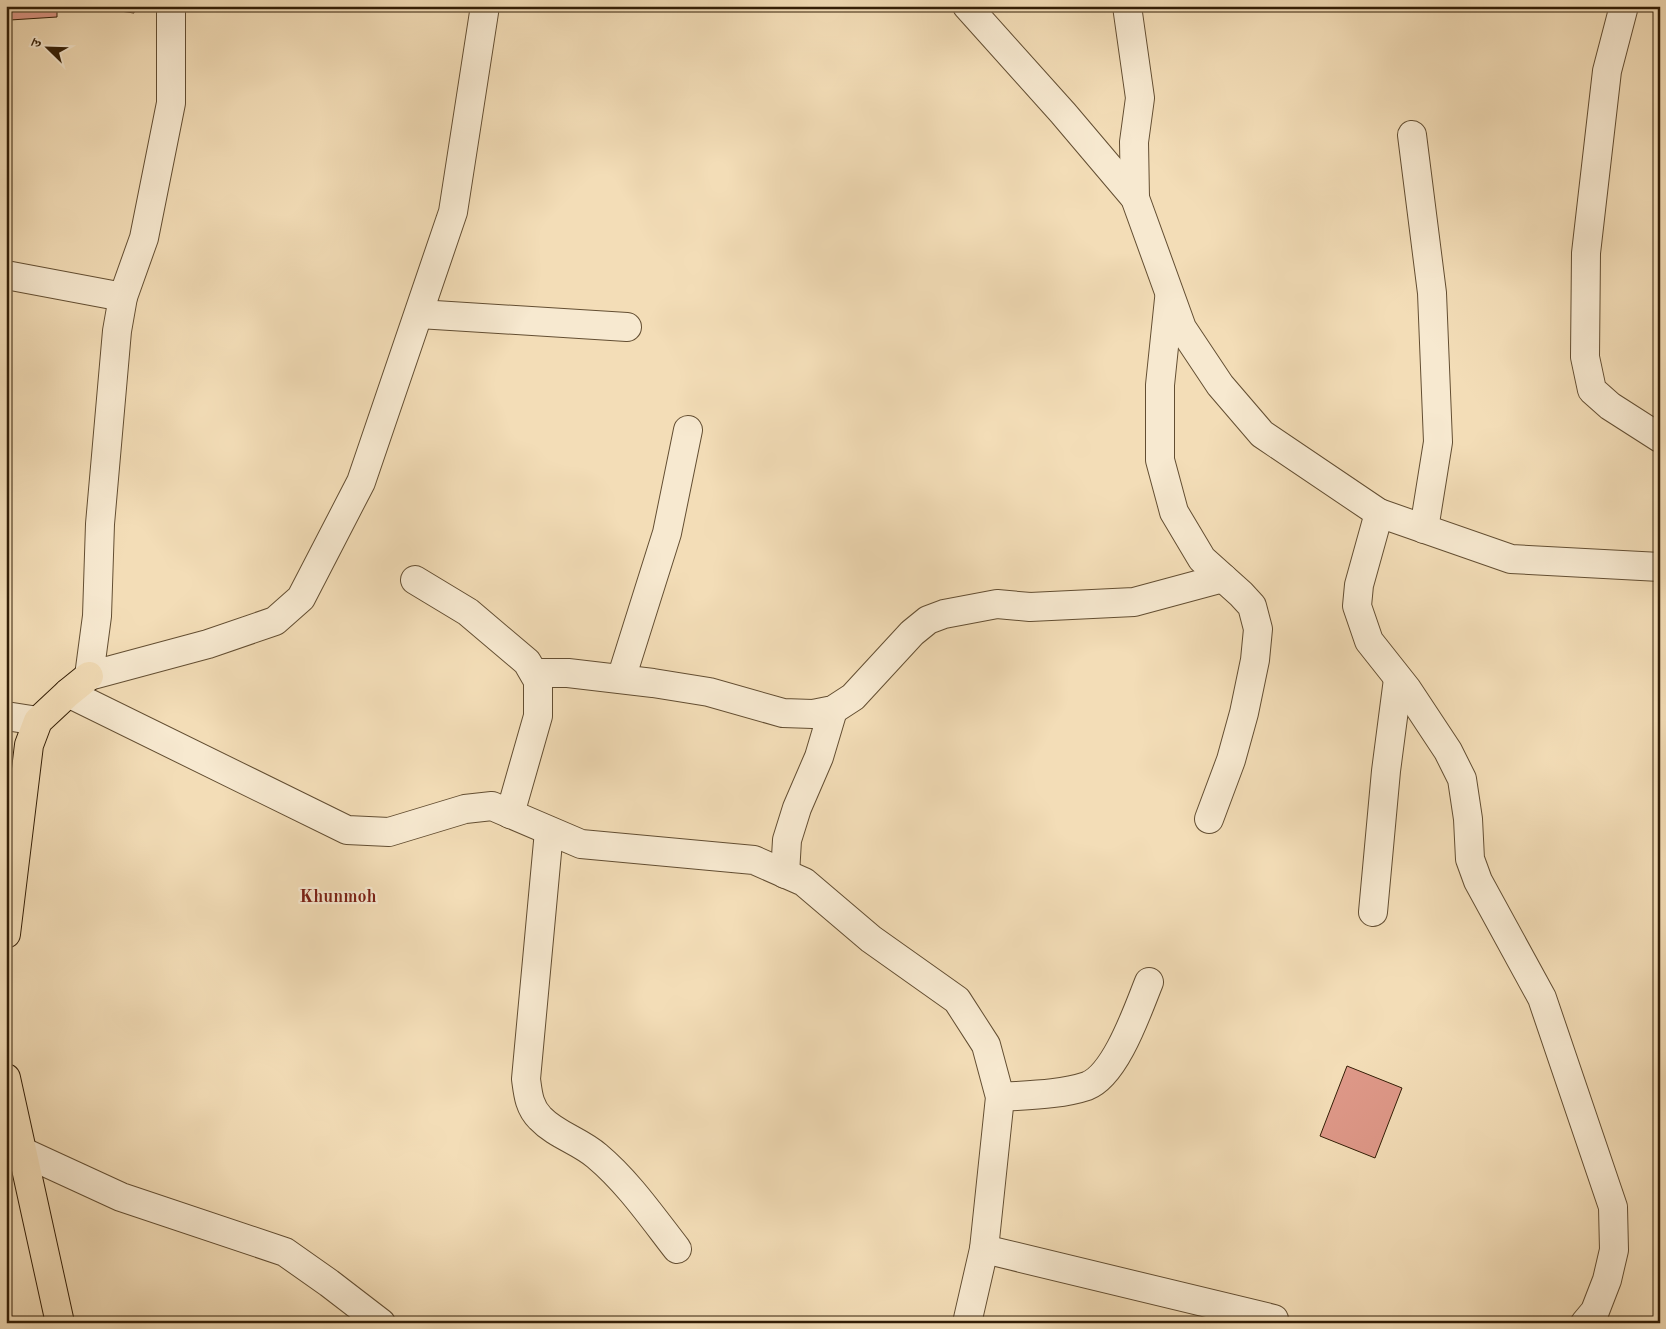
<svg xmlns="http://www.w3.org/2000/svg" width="1666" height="1329" font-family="'Old Standard TT','Noto Serif Devanagari',serif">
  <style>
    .building { fill: #de9888; stroke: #331e06 }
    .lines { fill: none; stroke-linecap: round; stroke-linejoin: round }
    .minor-casing { stroke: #634e32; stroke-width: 30 }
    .major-casing { stroke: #331e06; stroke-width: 30 }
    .minor { stroke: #f7e9d0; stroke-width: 28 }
    .major { stroke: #f3ddb7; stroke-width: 28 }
    .labels { text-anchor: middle; stroke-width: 4.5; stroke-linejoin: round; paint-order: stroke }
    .quarter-label { font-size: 18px; font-weight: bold; fill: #7a1f14; stroke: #f7e9d0 }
  </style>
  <rect width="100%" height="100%" fill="#f3ddb7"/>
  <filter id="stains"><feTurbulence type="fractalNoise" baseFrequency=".004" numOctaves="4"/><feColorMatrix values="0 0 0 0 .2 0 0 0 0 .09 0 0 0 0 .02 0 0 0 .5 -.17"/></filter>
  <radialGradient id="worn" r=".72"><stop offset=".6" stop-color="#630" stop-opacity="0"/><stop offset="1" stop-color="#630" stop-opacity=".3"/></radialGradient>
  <!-- building -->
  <g class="building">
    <polygon points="9,6 57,6 57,17 10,20"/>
    <polygon points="85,6 135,6 134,13"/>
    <polygon points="1347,1066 1402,1088 1375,1158 1320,1136"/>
  </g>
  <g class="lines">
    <defs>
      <g id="minor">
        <polyline points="171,6 171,103 144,238 123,297 117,331 100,524 97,616 89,676 208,644 275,621 301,598 361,482 453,212 485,6"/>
        <polyline points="967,6 1063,113 1135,198 1182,328 1220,385 1262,434 1379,513 1511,559 1660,567"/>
        <polyline points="1127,6 1140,98 1134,142 1135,198"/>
        <polyline points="1624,6 1607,71 1586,253 1585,357 1592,390 1610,406 1660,438"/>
        <polyline points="1412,135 1432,293 1438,442 1424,529"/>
        <polyline points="6,275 123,297"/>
        <polyline points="1169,299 1160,385 1160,460 1174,512 1202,559 1241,594 1252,606 1258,629 1255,660 1244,713 1231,760 1209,819"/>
        <polyline points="419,314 627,327"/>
        <polyline points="1379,513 1359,585 1357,606 1369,641 1407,689 1448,751 1462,779 1468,819 1470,859 1478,881 1542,998 1613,1207 1614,1250 1607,1280 1595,1311 1585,1323"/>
        <polyline points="415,580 468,612 527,662 538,681 538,716 510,814"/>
        <polyline points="534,673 568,673 653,683 709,692 783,713 813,714 833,710 853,697 912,633 928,620 944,614 997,604 1030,607 1134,602 1223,578"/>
        <polyline points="621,679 667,533 688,430"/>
        <polyline points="68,693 347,830 389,832 465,809 492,806 581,844 754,860 804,882 871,939 957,1000 986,1045 1000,1097 984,1249 967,1323"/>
        <polyline points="6,716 38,721"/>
        <path d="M549,831L526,1079C528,1094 529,1107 540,1118C556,1135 580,1141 597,1156C628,1182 652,1217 677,1249"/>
        <polyline points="785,874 787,840 797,808 819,757 833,710"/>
        <polyline points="1373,912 1386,771 1398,679"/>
        <path d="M1000,1097C1028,1095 1060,1095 1087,1086C1116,1075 1138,1009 1149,982"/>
        <polyline points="21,1151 121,1197 285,1252 329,1283 381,1323"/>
        <polyline points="984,1249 1274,1319"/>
      </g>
      <g id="major">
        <polyline points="6,934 29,745 38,721 68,693 89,676"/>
        <polyline points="6,1078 60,1323"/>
      </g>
    </defs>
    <!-- minor casing -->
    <use href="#minor" class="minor-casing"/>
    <!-- major casing -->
    <use href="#major" class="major-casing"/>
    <!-- minor -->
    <use href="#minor" class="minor"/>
    <!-- major -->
    <use href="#major" class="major"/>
  </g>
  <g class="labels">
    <!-- quarter labels -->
    <g class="quarter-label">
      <text x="338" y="902">Khunmoh</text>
    </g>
  </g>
  <!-- margin -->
  <rect width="1666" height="1329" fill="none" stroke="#f3ddb7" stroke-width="25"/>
  <rect x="8" y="8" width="1651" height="1314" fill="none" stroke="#331e06" stroke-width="2.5"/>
  <rect x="12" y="12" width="1641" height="1304" fill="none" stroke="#331e06"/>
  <!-- north arrow -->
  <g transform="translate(48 48) rotate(293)" stroke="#f7e9d0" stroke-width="4" paint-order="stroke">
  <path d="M0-4L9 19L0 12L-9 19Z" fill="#331e06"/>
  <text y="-8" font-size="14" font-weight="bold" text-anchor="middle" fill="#331e06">उ</text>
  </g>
  <rect width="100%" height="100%" filter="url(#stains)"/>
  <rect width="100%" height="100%" fill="url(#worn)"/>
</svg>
